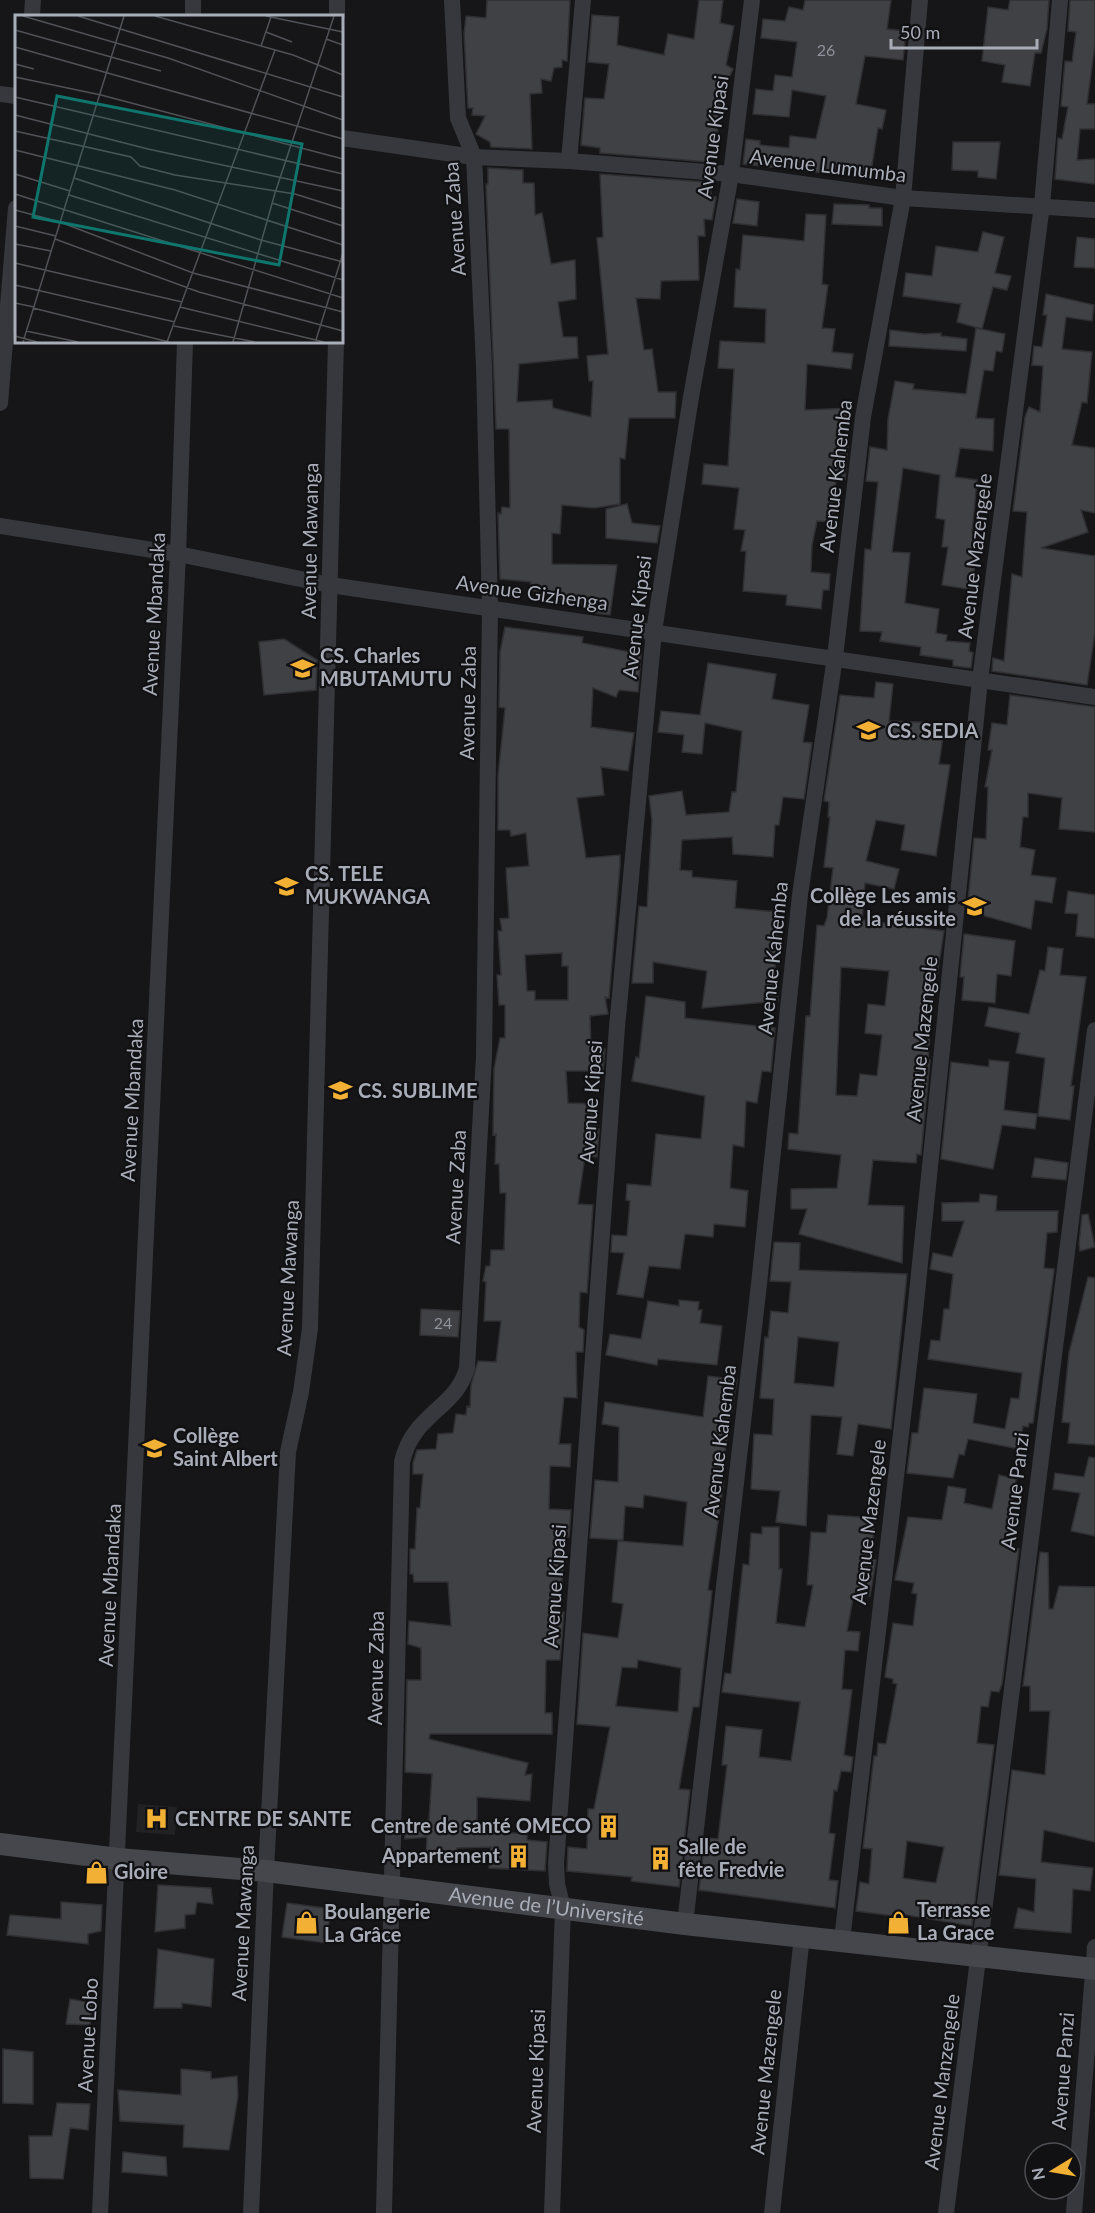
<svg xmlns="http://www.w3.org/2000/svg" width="1095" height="2213" font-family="Lato,sans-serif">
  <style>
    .built { fill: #222225 }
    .building { fill: #404145; stroke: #303034; stroke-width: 1.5; fill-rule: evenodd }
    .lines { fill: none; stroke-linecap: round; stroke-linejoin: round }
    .minor { stroke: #37383d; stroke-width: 16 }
    .secondary { stroke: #45474d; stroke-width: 22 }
    .labels { text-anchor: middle; stroke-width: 4.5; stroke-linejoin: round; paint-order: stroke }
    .number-label { font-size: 16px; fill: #8e929b }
    .street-label { font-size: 20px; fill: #a8adb8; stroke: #111113 }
    .poi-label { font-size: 20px; font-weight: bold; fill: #a8adb8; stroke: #111113; text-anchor: start }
    .inset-road { fill: none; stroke: #505258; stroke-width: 1.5 }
    .view { fill: #0f766e; fill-opacity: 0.15; stroke: #0f766e; stroke-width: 3 }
    .inset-edge { fill: none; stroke: #a8adb8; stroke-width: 3 }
  </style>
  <rect width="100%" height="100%" fill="#161618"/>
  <!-- built -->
  <polygon class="built" points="138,1804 177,1807 175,1835 136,1832"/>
  <!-- building -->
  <g class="building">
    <polygon points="487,0 570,0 567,61 562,60 562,67 554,68 551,81 541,79 542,93 530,94 532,149 491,147 490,142 476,134 485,116 472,115 473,108 468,108 464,34 466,16 486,18"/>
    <polygon points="699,0 723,0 720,23 734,26 726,65 733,69 721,95 717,134 712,134 708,162 600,153 600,148 581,145 585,98 604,99 609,64 588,62 592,15 619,17 617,45 664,55 668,34 694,39"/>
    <polygon points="805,0 891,0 887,29 906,31 903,60 865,56 856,104 886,110 882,129 878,128 870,178 743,164 746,139 760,141 760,145 789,148 790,136 816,139 826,96 792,90 789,117 753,114 756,89 773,91 775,75 792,77 797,42 761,38 763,19 785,21 789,7 803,10"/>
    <polygon points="1010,0 1049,0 1047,29 1041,53 1035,53 1030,86 1002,82 1005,65 982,61 988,7 1008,10"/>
    <polygon points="1070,0 1095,0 1095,44 1087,104 1095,104 1095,129 1080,129 1077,160 1095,159 1095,184 1055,179 1058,138 1062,139 1068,107 1061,106 1065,61 1072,62 1076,32 1068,31"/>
    <polygon points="953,142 1000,142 996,179 978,177 978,171 952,170"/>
    <polygon points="488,168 523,170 523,183 534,183 535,215 542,213 551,264 575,260 576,299 558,302 563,337 577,337 578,358 519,364 517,402 552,400 553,408 591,417 593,381 589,381 587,356 608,354 597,238 603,237 600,174 705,182 704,187 711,186 711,196 716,197 712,220 704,219 705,236 698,236 699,280 661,281 660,299 636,298 644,350 652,349 658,392 676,392 675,418 629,418 625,459 620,458 620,504 594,508 562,505 560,534 552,533 552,564 617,565 610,615 587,612 588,606 560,603 561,595 530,590 531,582 500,579 498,513 501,514 502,507 510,508 509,429 496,429 486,184 488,184"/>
    <polygon points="737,199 759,202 757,226 733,223"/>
    <polygon points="834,204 869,205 869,208 882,208 882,226 832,224"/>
    <polygon points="806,214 826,215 822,284 828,285 822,328 835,329 832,352 853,354 851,369 807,364 805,410 851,408 845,479 836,478 833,522 817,521 812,545 811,572 830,574 829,590 823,590 821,609 786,605 787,595 743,591 746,551 741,551 745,530 734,529 739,488 702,484 704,464 728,466 734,369 718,368 720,341 765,343 766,309 734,307 736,269 740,270 743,235 804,241"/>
    <polygon points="983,232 1004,237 995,273 1011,276 1007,290 993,287 982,329 957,322 961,304 903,296 906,273 932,276 936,246 978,252"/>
    <polygon points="1077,237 1095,239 1095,268 1074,267"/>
    <polygon points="1046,294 1094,305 1092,321 1066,317 1062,349 1092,352 1087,403 1082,402 1072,445 1095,448 1095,513 1081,510 1088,532 1041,548 1095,556 1095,632 1087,685 992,671 993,658 1004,661 1012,574 1022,577 1027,512 1013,511 1025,417 1029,407 1040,412 1043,366 1032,365 1034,346 1042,347 1047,315 1043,315"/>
    <polygon points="976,328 1005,334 1002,352 996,351 993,371 984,370 976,418 994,419 993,451 960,448 955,477 977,480 972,533 977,533 973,590 942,585 948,547 942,547 945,520 936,518 940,475 903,468 892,552 910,553 905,603 939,609 936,633 947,635 946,641 970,643 969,651 973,653 971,668 953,666 953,660 920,655 921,647 880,641 882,632 860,631 865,549 871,550 878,482 866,481 870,447 887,450 888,419 895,381 914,384 913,389 966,394"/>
    <polygon points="890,330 924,334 941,333 941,336 967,339 966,351 889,346"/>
    <polygon points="627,504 632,523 660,526 657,543 606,538 606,509"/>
    <path d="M505,627L583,637L582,643L641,654L638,692L619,690L616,697L593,688L591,727L634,733L628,771L601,767L604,795L577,798L586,858L620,855V865L609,998L605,997L608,1014L590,1016L591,1049H605L603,1071H566L568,1103L598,1104L597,1128L599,1129L597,1157L585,1156L578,1204L593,1205L587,1293L580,1292L579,1327L584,1330L583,1352H576L577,1398L564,1397L559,1444H571L570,1467L550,1466L549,1509L571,1510L569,1537H565L561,1595L560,1612H564L560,1660H546L545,1713H552V1734H430L429,1739L528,1763L525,1775L532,1774L530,1801L477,1797V1831L527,1834V1840L547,1842L545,1871L489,1868L491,1847L457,1848L456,1859L426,1856L427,1837L405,1839L404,1824L429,1820L432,1774L405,1772L407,1680H421V1648L408,1644L409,1621L451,1626L448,1582H414L413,1574H410V1549H415L417,1508H420L423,1474H413V1463L417,1450L436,1449L438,1434L453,1433L456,1414L466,1415L467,1406L470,1407L471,1385L478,1361L496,1362L501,1321H484L486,1282L483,1281L486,1266H490L491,1250H504L506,1193H500L499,1164H495L496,1134L493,1135L494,1069L500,1038H505V1005H499L497,975H501L498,931H502L500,919L509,918L506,868L529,866L526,833L511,836L510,830H498V776L505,708L499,707L500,652ZM562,953V966H568V1000H535V991H527L525,955Z"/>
    <polygon points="284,639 317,660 316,690 264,695 259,642"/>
    <polygon points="708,663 776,674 772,699 809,705 803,742 812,743 804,799 783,797 779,825 775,825 773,857 733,854 732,837 682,840 680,870 692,871 692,877 737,881 735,908 777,912 775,933 779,933 775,967 778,1001 702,1008 707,971 653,962 653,983 632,983 639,906 647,907 652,820 649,796 682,791 686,815 729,812 732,792 736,792 742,731 705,723 702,754 682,752 684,735 658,732 661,711 700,715"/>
    <path d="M876,682L893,684L889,721L945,723L939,764L950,765L936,856L901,850L905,825L876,820L866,861L899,869L894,889L865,883L862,920L944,931L932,1009L928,1060H930L921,1155L917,1154L916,1163L873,1160L868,1205L904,1206L902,1263L799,1234L807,1209H791V1189L837,1188L841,1155L788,1149L789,1133L798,1134L806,1016H810L817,925L824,926L827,918L833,868L824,867L830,817H828L829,802L824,801L840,695L874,698ZM841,967L889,971L885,1006L868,1004L865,1033L882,1035L877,1076L860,1074L857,1096L836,1095Z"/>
    <polygon points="1010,695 1095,707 1095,832 1059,829 1062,798 1028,793 1028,817 1023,817 1020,847 1035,850 1031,875 1056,878 1052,903 1035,900 1031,929 967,911 974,838 986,839 988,787 985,787 992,750 988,750 992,723 1007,725"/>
    <polygon points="1068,891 1095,895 1095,938 1076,936 1078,914 1065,913"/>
    <polygon points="964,934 1015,941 1011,976 997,974 995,1003 962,1000 964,977 960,977"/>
    <polygon points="1048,947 1063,949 1060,975 1086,977 1071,1086 1074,1086 1070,1120 1038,1116 1045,1058 1016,1053 1020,1033 985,1026 989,1007 1029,1014 1040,970 1045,971"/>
    <polygon points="646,996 685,1002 685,1018 775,1028 771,1072 762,1071 757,1103 746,1101 744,1147 733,1145 730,1188 748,1191 745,1227 714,1224 713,1237 685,1234 680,1269 649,1266 643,1298 617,1294 624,1253 611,1252 612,1235 627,1236 630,1201 626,1200 627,1184 651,1186 656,1134 701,1139 705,1096 632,1081 636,1057 639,1058"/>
    <polygon points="989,1060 1009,1062 1004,1110 1037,1114 1035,1129 1002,1125 993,1169 941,1159 951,1062 989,1067"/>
    <polygon points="1035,1158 1068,1163 1066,1180 1032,1177"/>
    <polygon points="980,1194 997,1196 996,1211 1058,1211 1057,1232 1047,1233 1044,1268 1054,1269 1054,1271 1033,1423 1029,1423 1028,1427 1023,1426 1019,1449 968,1439 964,1455 959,1454 953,1478 907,1473 912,1433 918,1433 924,1388 977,1394 973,1423 1005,1429 1011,1398 1019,1399 1022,1373 928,1359 931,1340 940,1341 944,1309 949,1309 953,1274 930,1269 933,1253 952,1257 964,1221 942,1221 942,1203 979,1202"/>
    <polygon points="1088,1214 1095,1247 1080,1251 1079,1244 1082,1215"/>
    <path d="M774,1242L800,1243L799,1270L907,1274L891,1429L858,1424L853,1456L837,1454L842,1417L811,1415L806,1526L776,1522L780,1491L751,1489L754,1434L772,1435L774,1399L760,1398L765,1337L768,1338L771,1311L788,1313L791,1282L770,1281ZM798,1337L839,1342L834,1387L794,1383Z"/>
    <polygon points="1088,1277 1095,1278 1095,1445 1068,1443 1070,1423 1062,1422 1069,1353"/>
    <polygon points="679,1300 699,1302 698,1310 702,1310 700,1323 722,1326 717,1365 658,1359 657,1365 606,1355 610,1334 641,1339 648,1301 679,1306"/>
    <polygon points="421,1309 460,1311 458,1337 420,1335"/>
    <path d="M708,1376L737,1380L720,1480L724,1481L708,1590L712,1591L699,1707H693L679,1789L690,1790L679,1887L631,1881L632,1877L567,1871L568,1847L587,1849L588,1809H594L610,1727L577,1724L583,1633L618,1638L623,1604L612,1602L618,1541L683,1546L687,1502L644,1495L643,1508L625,1506L623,1540L590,1538L595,1480L618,1482L619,1427L602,1424L605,1402L703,1417ZM638,1660L681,1668L678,1712L616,1706L622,1667L637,1668Z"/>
    <polygon points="1089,1457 1095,1458 1095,1536 1071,1531 1080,1493 1053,1489 1055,1473 1084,1477"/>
    <path d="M999,1475L1016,1479L1006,1547L1019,1549L1002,1684L999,1692L991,1691L988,1707L981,1706L977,1743L994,1745L972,1926L895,1913L894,1916L856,1911L860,1882L869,1884L872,1849L863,1848L874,1756H877L878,1743L886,1744L897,1684L893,1683V1679L885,1677L893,1623L913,1626L917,1594L912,1593L914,1583L895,1580L908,1517L942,1520L948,1486L966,1489L964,1503L992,1509ZM907,1841L944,1847L936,1883L903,1878Z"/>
    <polygon points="828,1515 875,1518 871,1559 876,1560 870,1596 854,1593 847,1631 860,1632 858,1651 845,1650 842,1689 852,1690 844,1755 853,1757 851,1772 841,1771 837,1791 834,1790 829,1833 835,1834 829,1880 838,1881 835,1908 699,1890 705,1838 718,1839 727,1765 722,1765 726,1726 762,1730 759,1757 791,1761 800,1702 722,1692 725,1673 731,1674 743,1564 749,1565 751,1533 762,1534 762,1527 779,1527 779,1569 782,1569 776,1623 805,1627 813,1585 807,1585 811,1532 826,1533"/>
    <polygon points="1040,1552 1048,1553 1049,1609 1053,1609 1059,1586 1095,1587 1095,1842 1044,1830 1041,1862 1093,1868 1090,1891 1073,1889 1071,1933 1014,1928 1018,1908 1034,1912 1036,1879 999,1875 1012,1770 1045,1775 1050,1711 1030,1711 1030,1686 1023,1686"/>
    <polygon points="158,1885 211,1888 213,1904 197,1902 195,1914 185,1915 185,1928 155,1932"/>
    <polygon points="61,1902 102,1905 101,1931 88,1934 88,1944 7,1935 10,1915 61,1919"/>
    <polygon points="287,1903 331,1909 326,1943 282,1937"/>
    <polygon points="158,1949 214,1959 211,2007 182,2003 182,2008 154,2008"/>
    <polygon points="70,1999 92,2003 90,2025 66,2024"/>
    <polygon points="3,2049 33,2052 33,2104 3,2103"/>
    <polygon points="181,2069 211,2072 211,2079 237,2076 238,2096 229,2150 183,2147 184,2125 120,2121 118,2090 181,2095"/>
    <polygon points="57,2103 90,2104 88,2130 70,2128 63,2179 30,2178 29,2136 52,2136"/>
    <polygon points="123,2152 166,2157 167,2176 122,2172"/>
  </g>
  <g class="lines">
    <!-- minor -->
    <g class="minor">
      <polyline points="193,0 193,16"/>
      <polyline points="337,0 337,16"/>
      <polyline points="32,16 33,0"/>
      <polyline points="0,94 16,96"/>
      <polyline points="342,138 474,157 569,161 731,174 903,198 1095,210"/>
      <polyline points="569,161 583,0"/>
      <polyline points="0,403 16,208"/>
      <polyline points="0,526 178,554 330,585 1095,697"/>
      <polyline points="685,1924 759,1284 800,895 835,657 863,417 903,198 920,0"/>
      <polyline points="842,1940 914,1322 980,680 1042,205 1060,0"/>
      <polyline points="100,2213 178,554 185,342"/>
      <polyline points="251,2213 266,1871 288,1452 301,1392 310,1328 336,342"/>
      <path d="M384,2213L402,1462C413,1413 456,1409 467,1368L484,1056L490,608L484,365L474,157L458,118L452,0"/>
      <polyline points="552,2213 563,1908 557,1884 556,1864 617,1027 654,631 691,397 731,174 752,0"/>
      <polyline points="772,2213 802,1936"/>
      <polyline points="946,2213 1095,1030"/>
      <polyline points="1074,2213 1095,1947"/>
    </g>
    <!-- secondary -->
    <path class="secondary" id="s1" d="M0,1844L118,1859L266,1871L685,1924L1095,1969"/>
  </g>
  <!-- icons -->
  <defs>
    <symbol id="school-bare" viewBox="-9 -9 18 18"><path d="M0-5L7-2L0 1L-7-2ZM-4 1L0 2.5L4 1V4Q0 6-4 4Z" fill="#f2b134" stroke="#111113" stroke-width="2.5" paint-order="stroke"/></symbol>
    <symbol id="hospital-bare" viewBox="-9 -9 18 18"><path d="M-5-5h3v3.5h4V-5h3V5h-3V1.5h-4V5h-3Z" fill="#f2b134" stroke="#111113" stroke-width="2.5" paint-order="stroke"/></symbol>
    <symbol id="building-bare" viewBox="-9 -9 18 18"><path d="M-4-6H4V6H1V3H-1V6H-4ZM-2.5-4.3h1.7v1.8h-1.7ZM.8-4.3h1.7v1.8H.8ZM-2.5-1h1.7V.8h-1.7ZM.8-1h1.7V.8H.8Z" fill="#f2b134" stroke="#111113" stroke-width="2.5" paint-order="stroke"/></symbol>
    <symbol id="shop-bare" viewBox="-9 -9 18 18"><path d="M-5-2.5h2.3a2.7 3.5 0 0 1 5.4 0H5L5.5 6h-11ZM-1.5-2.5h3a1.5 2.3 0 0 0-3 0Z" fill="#f2b134" stroke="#111113" stroke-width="2.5" paint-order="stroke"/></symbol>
  </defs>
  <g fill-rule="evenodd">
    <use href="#school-bare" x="286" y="652" width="33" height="33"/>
    <use href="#school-bare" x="852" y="714" width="33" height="33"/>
    <use href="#school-bare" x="270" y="870" width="33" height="33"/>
    <use href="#school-bare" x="958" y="890" width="33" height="33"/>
    <use href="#school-bare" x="324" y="1074" width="33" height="33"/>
    <use href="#school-bare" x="138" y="1432" width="33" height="33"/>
    <use href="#hospital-bare" x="140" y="1802" width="33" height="33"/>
    <use href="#building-bare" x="592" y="1810" width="33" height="33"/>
    <use href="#building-bare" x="502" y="1840" width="33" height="33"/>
    <use href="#building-bare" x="644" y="1842" width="33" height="33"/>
    <use href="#shop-bare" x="80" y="1856" width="33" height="33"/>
    <use href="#shop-bare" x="882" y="1906" width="33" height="33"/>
    <use href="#shop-bare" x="290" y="1906" width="33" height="33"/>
  </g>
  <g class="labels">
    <!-- number labels -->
    <g class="number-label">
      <text x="826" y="56">26</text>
      <text x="443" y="1329">24</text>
    </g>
    <!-- street labels -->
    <g class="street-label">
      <text transform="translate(713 137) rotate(-82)" y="7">Avenue Kipasi</text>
      <text transform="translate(828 166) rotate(7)" y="7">Avenue Lumumba</text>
      <text transform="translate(455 219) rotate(-94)" y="7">Avenue Zaba</text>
      <text transform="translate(836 476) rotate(-83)" y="7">Avenue Kahemba</text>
      <text transform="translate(310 541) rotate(-89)" y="7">Avenue Mawanga</text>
      <text transform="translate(975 556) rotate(-83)" y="7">Avenue Mazengele</text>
      <text transform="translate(532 593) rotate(8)" y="7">Avenue Gizhenga</text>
      <text transform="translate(154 614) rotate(-87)" y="7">Avenue Mbandaka</text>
      <text transform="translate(637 617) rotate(-83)" y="7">Avenue Kipasi</text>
      <text transform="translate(468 703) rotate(-89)" y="7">Avenue Zaba</text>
      <text transform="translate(773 958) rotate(-84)" y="7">Avenue Kahemba</text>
      <text transform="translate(922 1039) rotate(-84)" y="7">Avenue Mazengele</text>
      <text transform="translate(132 1100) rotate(-87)" y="7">Avenue Mbandaka</text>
      <text transform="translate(591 1102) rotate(-86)" y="7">Avenue Kipasi</text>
      <text transform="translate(456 1187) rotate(-87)" y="7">Avenue Zaba</text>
      <text transform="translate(288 1278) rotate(-87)" y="7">Avenue Mawanga</text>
      <text transform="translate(720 1441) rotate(-83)" y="7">Avenue Kahemba</text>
      <text transform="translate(1015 1491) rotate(-83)" y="7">Avenue Panzi</text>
      <text transform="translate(869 1522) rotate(-83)" y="7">Avenue Mazengele</text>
      <text transform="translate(110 1585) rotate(-87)" y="7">Avenue Mbandaka</text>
      <text transform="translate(555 1586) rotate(-86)" y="7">Avenue Kipasi</text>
      <text transform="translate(376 1668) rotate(-89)" y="7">Avenue Zaba</text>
      <text dy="7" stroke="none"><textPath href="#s1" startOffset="550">Avenue de l’Université</textPath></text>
      <text transform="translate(243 1923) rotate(-87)" y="7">Avenue Mawanga</text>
      <text transform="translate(88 2035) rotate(-87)" y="7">Avenue Lobo</text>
      <text transform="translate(536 2071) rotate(-88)" y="7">Avenue Kipasi</text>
      <text transform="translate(1063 2071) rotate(-86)" y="7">Avenue Panzi</text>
      <text transform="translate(766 2072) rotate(-84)" y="7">Avenue Mazengele</text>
      <text transform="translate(942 2082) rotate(-83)" y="7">Avenue Manzengele</text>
    </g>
    <!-- poi labels -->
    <g class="poi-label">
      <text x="320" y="663">CS. Charles<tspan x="320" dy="23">MBUTAMUTU</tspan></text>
      <text x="887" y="738">CS. SEDIA</text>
      <text x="305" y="881">CS. TELE<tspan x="305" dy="23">MUKWANGA</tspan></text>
      <text x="956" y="903" text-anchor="end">Collège Les amis<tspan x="956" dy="23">de la réussite</tspan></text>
      <text x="358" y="1098">CS. SUBLIME</text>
      <text x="173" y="1443">Collège<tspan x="173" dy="23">Saint Albert</tspan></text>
      <text x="175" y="1826">CENTRE DE SANTE</text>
      <text x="591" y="1833" text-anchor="end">Centre de santé OMECO</text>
      <text x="678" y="1854">Salle de<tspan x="678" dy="23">fête Fredvie</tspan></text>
      <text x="500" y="1863" text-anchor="end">Appartement</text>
      <text x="114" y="1879">Gloire</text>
      <text x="917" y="1917">Terrasse<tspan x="917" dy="23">La Grace</tspan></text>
      <text x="324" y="1919">Boulangerie<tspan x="324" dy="23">La Grâce</tspan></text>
    </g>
  </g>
  <!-- overview -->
  <g transform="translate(15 15)">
    <rect width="328" height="328" fill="#161618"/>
    <path class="inset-road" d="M8,1L153,43L328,105M63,1L328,82M140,1L278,40L328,60M251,1L328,17M0,15L146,56M251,17L277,27M311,24L328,30M246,31L256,2M0,32L328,124M0,49L19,54M0,62L86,80L328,144M0,82L328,159M0,100L133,134L328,176M0,116L116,142L125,151L160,160L280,179L328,194M0,135L160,175L328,230M0,159L55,176M59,163L246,225L328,247M0,179L328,283M54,180L328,265M257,188L328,211M0,195L45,207L178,258L328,297M0,211L41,221M40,224L184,277L328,316M0,229L36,236M0,248L167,287M0,270L160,307M0,288L19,292M165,292L309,327M18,293L154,327M159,311L240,327M11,316L63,327M0,321L22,327M301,325L328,238M8,327L109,1M152,327L260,35M218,327L260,178L319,1"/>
    <path class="view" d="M42,81L287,129L264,250L18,202Z"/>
    <rect width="328" height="328" class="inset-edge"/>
  </g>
  <!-- north arrow -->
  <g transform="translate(1053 2171) rotate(259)"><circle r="28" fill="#111113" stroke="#4d4f55" stroke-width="1.5"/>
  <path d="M0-4.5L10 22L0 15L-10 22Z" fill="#f2b134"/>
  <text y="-9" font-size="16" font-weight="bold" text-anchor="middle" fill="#a8adb8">N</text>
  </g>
  <!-- scale -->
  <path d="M891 39v9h146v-9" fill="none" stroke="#a8adb8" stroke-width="3"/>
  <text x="900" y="39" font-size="18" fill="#a8adb8" stroke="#111113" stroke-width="4.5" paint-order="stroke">50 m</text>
</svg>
